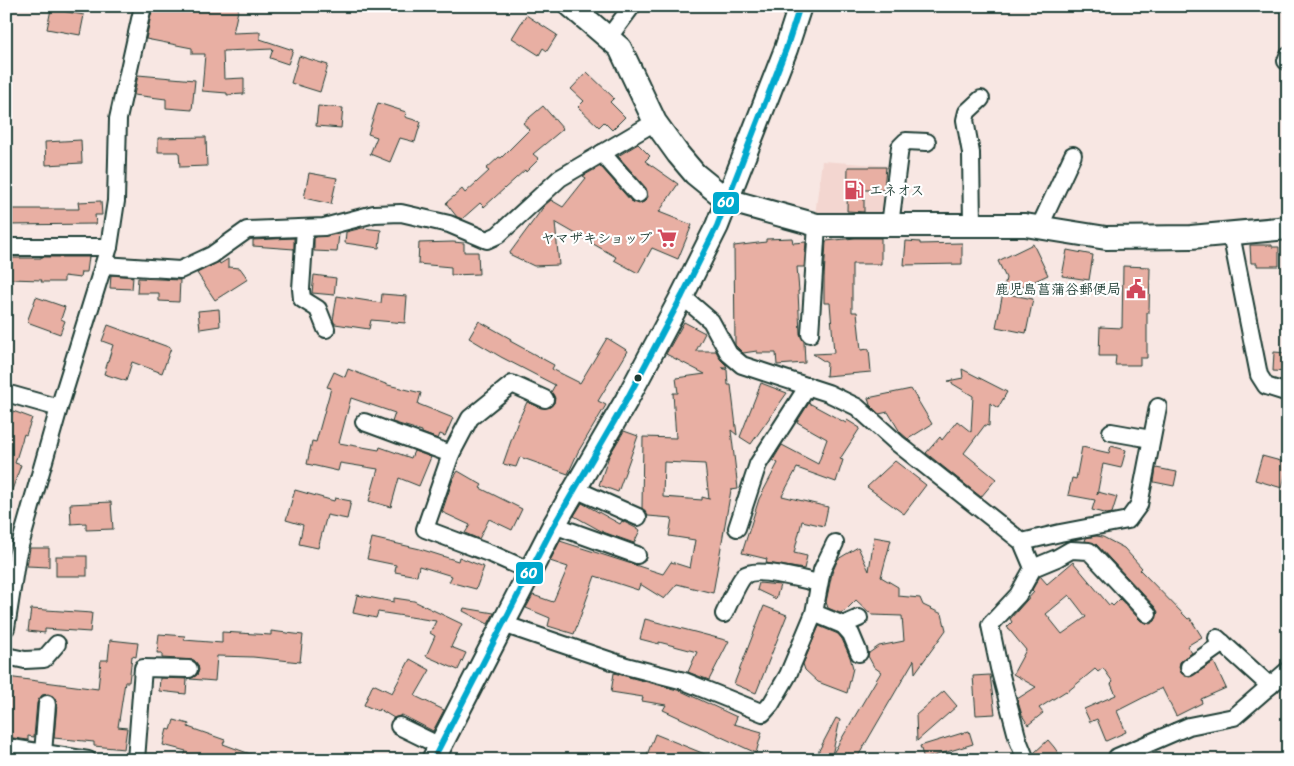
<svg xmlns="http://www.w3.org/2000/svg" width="1294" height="766" font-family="Sriracha,'Klee One',sans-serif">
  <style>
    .built { fill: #f3d6d0 }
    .building { fill: #e8afa3; stroke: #1f3d34; fill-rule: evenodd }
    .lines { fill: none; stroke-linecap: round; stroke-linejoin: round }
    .street-casing { stroke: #1f3d34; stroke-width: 20 }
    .secondary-casing { stroke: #1f3d34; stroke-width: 26 }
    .street { stroke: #fff; stroke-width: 16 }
    .secondary { stroke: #fff; stroke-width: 22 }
    .bus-1-casing { stroke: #fff; stroke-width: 10 }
    .bus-1 { stroke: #00a9ce; stroke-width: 6 }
    .bus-dot { fill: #1f3d34; stroke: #fff; stroke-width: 2 }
    .labels { text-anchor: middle; stroke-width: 4.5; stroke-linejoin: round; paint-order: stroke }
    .poi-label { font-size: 14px; font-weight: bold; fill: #1f3d34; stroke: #fff; text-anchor: end }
    .line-badge { stroke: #fff; stroke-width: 2 }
    .badge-label { font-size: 14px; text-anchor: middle; font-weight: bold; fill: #fff }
  </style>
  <rect width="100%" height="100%" fill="#f8e7e3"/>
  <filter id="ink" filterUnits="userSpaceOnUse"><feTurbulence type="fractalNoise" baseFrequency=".02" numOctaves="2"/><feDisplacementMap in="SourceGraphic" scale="10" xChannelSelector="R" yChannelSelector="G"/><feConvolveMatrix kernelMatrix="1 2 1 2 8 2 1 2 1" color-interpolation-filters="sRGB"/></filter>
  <g filter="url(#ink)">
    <!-- built -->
    <polygon class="built" points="822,161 892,166 886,215 815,215"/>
    <!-- building -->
    <g class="building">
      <polygon points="153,6 239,6 233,33 260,32 260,39 293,50 288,64 270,58 273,49 223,51 224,79 244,78 244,94 227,95 227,93 202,91 205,54 192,54 192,48 146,39"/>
      <polygon points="51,9 84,15 80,35 47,29"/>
      <polygon points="526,15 557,35 547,51 543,48 539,55 512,38"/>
      <polygon points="299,56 328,65 320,92 291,83"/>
      <polygon points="587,72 614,98 610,102 625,117 612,130 604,122 599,127 578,107 584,101 571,89"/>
      <polygon points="138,75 195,80 192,110 166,108 166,99 134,95"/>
      <polygon points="378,103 406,112 405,117 421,122 415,142 400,138 390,162 370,154 377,137 368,134"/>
      <polygon points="318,106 343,108 341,128 316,126"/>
      <polygon points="543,106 563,129 533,154 539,159 526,172 525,170 484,207 480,203 462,219 457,217 446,203 462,189 465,193 489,171 486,169 499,157 501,158 529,130 523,123"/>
      <polygon points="206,137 207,166 180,167 179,152 158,152 158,138"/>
      <polygon points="81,140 82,163 46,165 45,142"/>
      <polygon points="638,144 650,156 645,161 678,184 659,212 692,225 678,259 652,248 638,273 614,260 616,257 555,222 559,265 534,266 509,254 545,205 551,200 563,207 586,178 583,176 599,167 602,168 631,201 639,204 644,202 648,197 646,188 618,156"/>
      <polygon points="848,167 886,167 884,190 864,190 864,212 847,211"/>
      <polygon points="309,173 337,178 331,204 304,198"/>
      <polygon points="101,201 102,215 95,215 96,224 6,225 6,209 79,209 78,202"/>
      <polygon points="362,228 381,230 379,248 345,243 346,232"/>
      <polygon points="339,234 337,252 314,251 314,237"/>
      <polygon points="294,238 294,249 253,246 253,240"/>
      <polygon points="792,238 793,243 806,242 804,267 797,267 799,291 798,291 800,334 804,341 805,363 777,365 776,353 757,353 757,351 743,353 735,345 734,246 766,242 766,239"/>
      <polygon points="855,238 881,238 881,264 852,264 852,312 857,312 861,350 869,349 871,372 826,376 827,363 813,354 834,353 830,303 824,303 824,278 826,241"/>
      <polygon points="906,241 920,242 920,244 962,243 962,264 904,265"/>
      <polygon points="453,242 464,243 464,252 478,252 479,274 451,275 451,267 418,264 419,243"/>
      <polygon points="1033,244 1048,275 1007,294 1033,299 1026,333 996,327 1006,278 998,261"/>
      <polygon points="1250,245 1272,245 1272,247 1279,247 1279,266 1257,266 1257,263 1251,263"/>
      <polygon points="1067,250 1093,255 1089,280 1062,276"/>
      <polygon points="41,257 89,257 87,272 81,272 80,278 64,276 64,282 41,282 42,280 10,279 11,258 41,258"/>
      <polygon points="228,259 228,267 240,268 248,279 215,300 197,273 219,262 220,264"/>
      <polygon points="1123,266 1150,267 1149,312 1147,312 1147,358 1140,358 1140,365 1115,365 1116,356 1099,356 1100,327 1122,328"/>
      <polygon points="111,275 133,277 132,289 110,288"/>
      <polygon points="314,275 336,278 334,295 312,293"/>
      <polygon points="138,278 180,280 179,302 159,301 159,293 137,293"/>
      <polygon points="382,294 407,296 405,323 371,320 369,329 335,324 333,320 337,296 381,303"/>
      <polygon points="36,297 65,307 61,319 65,321 60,334 27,322"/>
      <polygon points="219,309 220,326 200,329 198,311"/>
      <polygon points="479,321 511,339 510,341 554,365 552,369 580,383 607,338 628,351 598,401 606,405 578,452 568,474 520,457 516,467 503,464 518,421 527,402 541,408 550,407 554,403 555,398 551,392 555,385 501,357 469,338"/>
      <path d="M684,322L705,333L696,351H716L720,359L726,365L727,368H722L727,370L728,385H731L737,435L731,430L738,489L731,490L713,593L677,584L664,599L640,584L638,590L595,576L574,634L548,626L550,618L526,608L533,595L553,602L568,567L550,561L560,541L663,574L671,562L690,568L695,540L669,536L672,518L648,516L642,508L643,437L676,438L673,393H678L676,378L705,374L666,354ZM664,462L705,464L709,499L702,497V500L663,497Z"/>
      <polygon points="108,325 171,348 162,373 132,362 126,381 104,374 113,345 102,341"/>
      <polygon points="1274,352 1288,353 1288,372 1273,371"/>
      <polygon points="348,369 388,385 421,393 418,404 453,418 445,436 440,434 438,439 422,433 422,431 392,422 395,413 351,398 339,443 379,450 380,447 411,458 414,451 431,457 419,486 399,478 391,507 369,501 378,469 340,463 338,471 307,464 312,441 316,442 331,388 327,387 334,372 345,377"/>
      <polygon points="962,369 1007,392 998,408 990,403 989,426 985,425 964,453 996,479 981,497 926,453 940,437 942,440 957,421 971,432 973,396 948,381 963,378"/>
      <polygon points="761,383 787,393 751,444 740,437"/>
      <polygon points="911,389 932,424 908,439 900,432 888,412 879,414 870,405 868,398"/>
      <polygon points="809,403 846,423 847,420 860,428 840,459 843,460 836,482 797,468 782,496 828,507 824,526 802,521 794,553 807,556 804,569 766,563 767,559 742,553 759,499 778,463 773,460 782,445 818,464 827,439 797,422"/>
      <polygon points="13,411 32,418 26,435 24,434 15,463 21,465 8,501 6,501 6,427"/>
      <polygon points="624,431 638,436 618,492 599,485 609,456"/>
      <polygon points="1111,446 1126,450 1121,468 1103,464 1097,495 1098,492 1117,497 1112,513 1107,514 1092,510 1095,500 1068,495 1072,478 1076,479 1082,447 1109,453"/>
      <polygon points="1262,456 1288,463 1282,488 1255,480"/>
      <polygon points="895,461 926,485 904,514 867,487"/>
      <polygon points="1156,468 1177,472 1174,486 1154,482"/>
      <polygon points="458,471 482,485 480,488 522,509 512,530 489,519 479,539 465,533 470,525 442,512 453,479"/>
      <polygon points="295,490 334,501 335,498 351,501 347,519 327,515 318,548 299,544 303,525 286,520"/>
      <polygon points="111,502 113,529 86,530 86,523 71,524 70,504"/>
      <polygon points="582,503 620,524 622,521 640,530 634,543 603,532 574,516"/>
      <path d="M1096,536L1103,537L1124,548L1142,568L1140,570L1188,619L1190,618L1202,637L1187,646L1192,653L1180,662L1179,667L1181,673L1185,676L1190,677L1214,662L1226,688L1201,699L1202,703L1176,716L1162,688L1117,711L1126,732L1106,741L1097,719L1090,722L1084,709L1116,695L1111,684L1113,682L1103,668L1098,672L1095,669L1067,692L1066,691L1039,708L1043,713L1028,725L1022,715L1017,699L1036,687L1013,674L1026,650L1007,627L1012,622L1010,619L1034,592L1032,590L1040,576L1047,584L1073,562L1109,605L1111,604L1113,606L1120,599L1141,621L1150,624L1155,621L1158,612L1155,607L1096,544L1085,541L1086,538ZM1069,595L1086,617L1062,634L1046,614Z"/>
      <polygon points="874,537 891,540 881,577 898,587 898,596 920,598 923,605 942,614 946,630 915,673 914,660 857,758 848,753 844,760 814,760 836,718 840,720 832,755 881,672 874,667 868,656 869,653 879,646 904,641 902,616 872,615 856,600 845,611 840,613 828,608 826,602 832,573 838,559 858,547 869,571"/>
      <polygon points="372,538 420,549 458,561 459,557 484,567 476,589 449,582 452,576 419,566 417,576 395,572 396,565 367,559"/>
      <polygon points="30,548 49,548 49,567 27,566"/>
      <rect x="56" y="556" width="31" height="20"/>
      <polygon points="759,583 780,585 776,599 757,590"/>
      <polygon points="357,595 394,602 394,598 414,601 462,624 451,647 466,653 458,670 426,656 435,636 430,633 436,621 378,612 376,618 353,613"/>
      <polygon points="764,606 787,615 756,693 734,684"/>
      <polygon points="464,608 494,613 488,624 463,611"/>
      <polygon points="31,609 92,613 90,632 45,629 45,633 28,631"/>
      <polygon points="645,619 729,641 709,680 688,672 697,652 659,642 659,644 640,639"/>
      <polygon points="819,626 838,634 842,639 850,657 853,668 847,693 818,682 805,670 803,664"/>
      <polygon points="271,631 303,635 300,662 253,657 217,656 215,681 190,679 197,675 199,670 198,665 194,660 162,658 162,653 157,653 159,634 185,636 184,640 222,643 222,632 271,635"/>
      <polygon points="110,640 138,643 136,657 132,656 129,682 125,682 118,727 127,728 124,749 94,746 94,742 54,738 57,704 53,696 48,694 42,695 37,703 34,737 28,736 28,740 6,737 7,677 98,689 101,660 108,660"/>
      <polygon points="410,659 430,670 415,696 444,710 433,731 402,715 394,718 379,709 378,711 364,705 373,684 392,693"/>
      <polygon points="614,673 681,691 737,717 734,724 762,732 756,753 663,710 666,705 642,701 643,697 611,692"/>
      <polygon points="990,675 995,714 976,715 973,676"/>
      <polygon points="160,678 187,679 186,694 159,691"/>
      <polygon points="944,691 957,706 917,741 916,715"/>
      <polygon points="174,720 189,724 188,727 225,740 223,744 261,758 260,760 196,760 184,756 186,751 163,745 167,729 171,730"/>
      <polygon points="969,731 973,744 924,759 920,746"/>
      <polygon points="655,734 717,759 717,760 645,760"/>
      <polygon points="1048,740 1054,747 1063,760 1036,760 1034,753"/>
    </g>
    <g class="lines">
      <defs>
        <g id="street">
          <polyline points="609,37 632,6"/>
          <polyline points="1286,61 1288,56"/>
          <polyline points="602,153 638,194"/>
          <polyline points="890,225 900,147 906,141 927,142"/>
          <polyline points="972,225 971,153 965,120 967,112 981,99"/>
          <polyline points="305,228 301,289 302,299 318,309 326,329"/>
          <polyline points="1039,228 1073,155"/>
          <polyline points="1231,234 1259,375 1266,386 1288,393"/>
          <polyline points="6,247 109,247"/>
          <polyline points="104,265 180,270 212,255 247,230 324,227 374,214 401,213 449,224 487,240 498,235 560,178 655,122"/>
          <polyline points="682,296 711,321 729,354 742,365 828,393 857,407 897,443 1022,542 1033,568 1018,595 990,625 999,668 1018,740 1026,760"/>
          <polyline points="810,334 817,225"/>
          <polyline points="6,393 59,408"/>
          <polyline points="364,422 451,454 425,529 494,555 530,571"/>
          <polyline points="1111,432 1151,439"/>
          <polyline points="451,454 470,418 512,384 545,399"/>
          <polyline points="575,489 638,517"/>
          <polyline points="554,525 637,555"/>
          <polyline points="737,528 758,464 808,386"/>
          <polyline points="1022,542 1060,533 1128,520 1139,505 1158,407"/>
          <polyline points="1033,568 1057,558 1071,550 1089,551 1148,614"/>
          <polyline points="814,613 843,625 859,618"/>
          <path d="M724,614C728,606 738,582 744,576C755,566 804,580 819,583"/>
          <polyline points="503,624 626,666 684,681 763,713 771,704 788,675 814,613 822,570 835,543"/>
          <polyline points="843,625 851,634 859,653"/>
          <polyline points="6,628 17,556 59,408 109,247 116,201 118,119 143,6"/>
          <polyline points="1217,638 1270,686"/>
          <polyline points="6,656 25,660 44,659 57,644"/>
          <polyline points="1189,667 1223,643"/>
          <polyline points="399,726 440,746"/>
          <polyline points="6,747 88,760"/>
          <polyline points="43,753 47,704"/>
          <polyline points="136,760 143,668 189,669"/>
          <polyline points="1116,760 1117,757 1189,726 1234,717 1288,670"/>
        </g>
        <g id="secondary">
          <polyline points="571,6 620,48 655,122 678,154 695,174 727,200 817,225 1025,225 1106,238 1191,237 1288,228"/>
          <polyline points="433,760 554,525 626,401 682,296 717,226 786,49 800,6"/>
        </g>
      </defs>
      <!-- street casing -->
      <use href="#street" class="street-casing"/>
      <!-- secondary casing -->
      <use href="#secondary" class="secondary-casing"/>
      <!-- street -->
      <use href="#street" class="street"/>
      <!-- secondary -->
      <use href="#secondary" class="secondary"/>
      <defs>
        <polyline id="bus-1" points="433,760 554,525 626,401 682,296 717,226 786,49 800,6"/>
      </defs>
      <!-- bus-1 casing -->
      <use href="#bus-1" class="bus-1-casing"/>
      <!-- bus-1 -->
      <use href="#bus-1" class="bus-1"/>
    </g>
  </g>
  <!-- icons -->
  <defs>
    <symbol id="fuel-bare" viewBox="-9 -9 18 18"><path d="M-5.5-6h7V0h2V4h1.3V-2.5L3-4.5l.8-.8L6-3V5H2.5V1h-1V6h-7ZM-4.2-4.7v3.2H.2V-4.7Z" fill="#d1495b" stroke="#fff" stroke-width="2.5" paint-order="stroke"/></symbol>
    <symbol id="supermarket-bare" viewBox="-9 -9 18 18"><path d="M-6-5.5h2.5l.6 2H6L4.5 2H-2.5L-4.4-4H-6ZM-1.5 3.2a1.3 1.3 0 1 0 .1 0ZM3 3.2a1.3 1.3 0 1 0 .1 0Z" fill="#d1495b" stroke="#fff" stroke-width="2.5" paint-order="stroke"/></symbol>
    <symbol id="civic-bare" viewBox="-9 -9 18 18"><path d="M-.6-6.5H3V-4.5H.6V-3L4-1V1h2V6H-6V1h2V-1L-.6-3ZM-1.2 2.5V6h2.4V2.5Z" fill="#d1495b" stroke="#fff" stroke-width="2.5" paint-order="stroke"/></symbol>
  </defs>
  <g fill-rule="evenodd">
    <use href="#fuel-bare" x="840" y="176" width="28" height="28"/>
    <use href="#supermarket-bare" x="653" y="224" width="28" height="28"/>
    <use href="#civic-bare" x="1122" y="275" width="28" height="28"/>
  </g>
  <!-- markers -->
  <circle class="bus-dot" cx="638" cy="378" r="4.5"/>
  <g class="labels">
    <!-- poi labels -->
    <g class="poi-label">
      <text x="869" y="195" text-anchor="start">エネオス</text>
      <text x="652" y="243">ヤマザキショップ</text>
      <text x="1121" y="294">鹿児島菖蒲谷郵便局</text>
    </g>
  </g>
  <g class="line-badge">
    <rect x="712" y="191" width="28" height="24" rx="5" fill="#00a9ce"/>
    <rect x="515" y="561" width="29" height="24" rx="5" fill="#00a9ce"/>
  </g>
  <g class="badge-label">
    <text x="726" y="207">60</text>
    <text x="529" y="578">60</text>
  </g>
  <!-- margin -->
  <rect width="1294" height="766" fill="none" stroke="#fff" stroke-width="25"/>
  <rect x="12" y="12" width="1269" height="741" fill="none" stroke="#1f3d34" stroke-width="2" filter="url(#ink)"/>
</svg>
